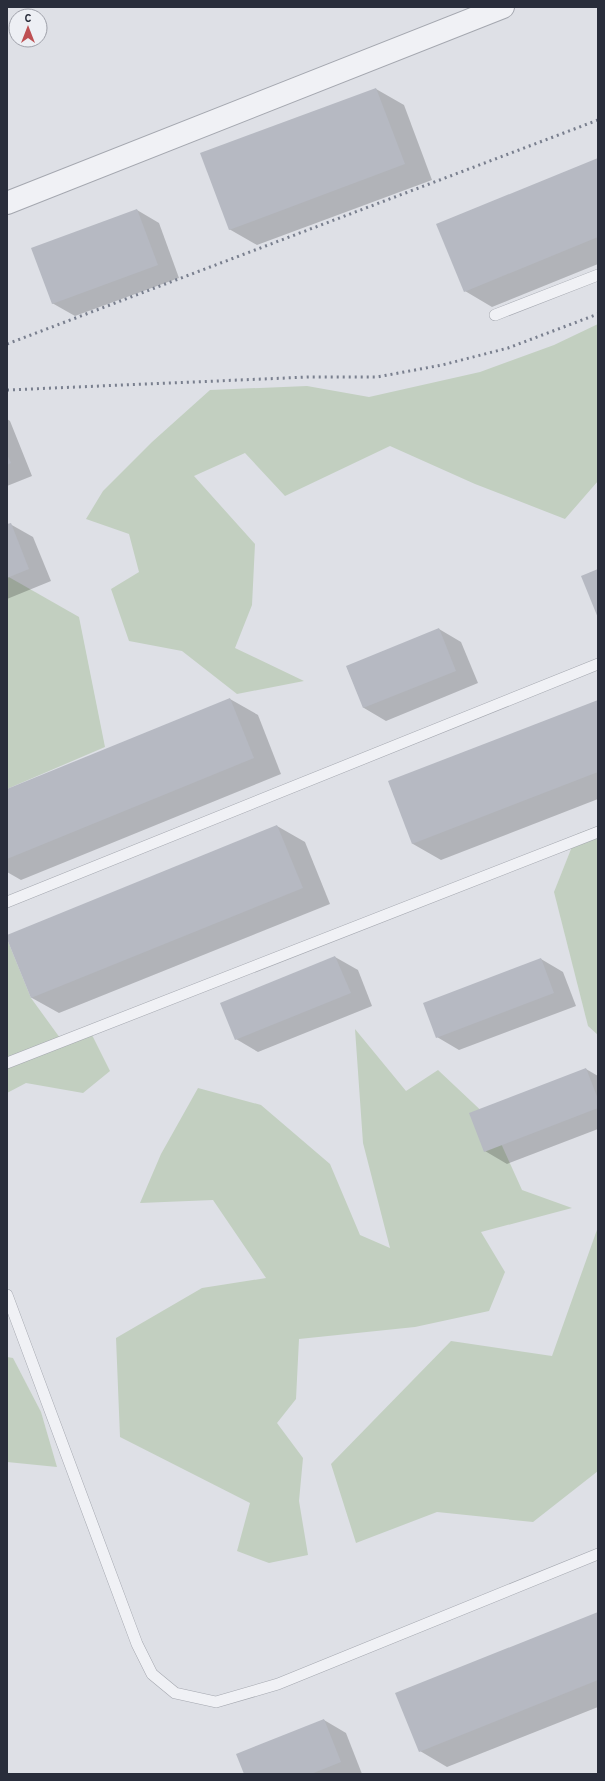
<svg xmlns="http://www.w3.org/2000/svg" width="605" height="1781" font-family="Overpass,sans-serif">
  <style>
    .green { fill: #c2cfc0 }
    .shadow { fill: #0003 }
    .building { fill: #b6b9c2 }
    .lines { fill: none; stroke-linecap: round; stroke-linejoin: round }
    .service-casing { stroke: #a4a7af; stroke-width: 12 }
    .minor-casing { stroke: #a4a7af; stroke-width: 24 }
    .service { stroke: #f0f1f5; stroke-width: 11 }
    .minor { stroke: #f0f1f5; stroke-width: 22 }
    .rail { stroke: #797f8e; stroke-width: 3; stroke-dasharray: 2 4; stroke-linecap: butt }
  </style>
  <rect width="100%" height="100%" fill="#dee0e6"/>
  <!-- green -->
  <g class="green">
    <polygon points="598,324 598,481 565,519 475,484 390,446 285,496 245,453 194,476 255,544 252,605 235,648 304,681 237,694 182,651 129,641 111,589 139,572 129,534 86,519 103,491 152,442 210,390 307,386 369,397 480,372 554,345"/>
    <polygon points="7,576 79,617 105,747 7,789"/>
    <polygon points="598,826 598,1035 588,1026 554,892 577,834"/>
    <polygon points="7,939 31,998 60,1038 92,1035 110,1071 83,1093 26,1083 7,1093"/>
    <polygon points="355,1029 406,1091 438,1070 490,1119 522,1190 572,1208 481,1232 505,1272 489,1311 415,1327 299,1339 296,1399 277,1423 303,1458 299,1501 308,1555 269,1563 237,1551 250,1503 120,1437 116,1338 202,1288 266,1278 213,1200 140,1203 161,1154 198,1088 261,1105 330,1164 360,1235 390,1248 363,1143"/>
    <polygon points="598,1227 598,1471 533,1522 437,1512 356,1543 331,1464 451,1341 552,1356"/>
    <polygon points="7,1357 13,1358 41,1412 57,1467 7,1462"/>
  </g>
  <!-- shadow -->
  <g class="shadow">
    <polygon points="376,89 404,105 432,180 257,245 229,229"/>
    <polygon points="598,159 598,264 492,307 465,291"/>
    <polygon points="137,210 159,223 179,278 75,316 52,303"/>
    <polygon points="7,419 10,421 32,476 7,486"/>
    <polygon points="10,524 33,537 51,581 7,599 7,525"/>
    <polygon points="439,629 461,642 478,683 386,721 364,708 347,667"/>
    <polygon points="230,699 258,715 281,774 21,880 7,872 7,790"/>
    <polygon points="598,701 598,799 441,860 413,844 389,782"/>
    <polygon points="277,826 305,842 330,904 59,1013 32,998 7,936"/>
    <polygon points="335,957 358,970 372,1006 258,1052 236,1039"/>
    <polygon points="541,959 563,972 576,1006 459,1050 437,1037"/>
    <polygon points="586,1069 598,1076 598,1129 507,1164 485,1151"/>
    <polygon points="598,1613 598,1707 447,1767 420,1751"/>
    <polygon points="324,1720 346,1733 362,1774 245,1774"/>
  </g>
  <!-- building -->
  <g class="building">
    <polygon points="376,88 405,164 229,230 200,153"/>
    <polygon points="598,158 598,237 464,292 436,224"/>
    <polygon points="137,209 158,265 52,304 31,248"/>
    <polygon points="7,454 11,463 7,465"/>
    <polygon points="11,523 29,569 7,578 7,524"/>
    <polygon points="598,569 598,618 581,576"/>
    <polygon points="439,628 456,671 363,708 346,666"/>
    <polygon points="230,698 254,758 7,859 7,789"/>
    <polygon points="598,700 598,772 412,844 388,781"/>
    <polygon points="277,825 303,888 31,998 7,939 7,935"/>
    <polygon points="335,956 351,993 235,1040 220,1003"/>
    <polygon points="541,958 554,993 436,1038 423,1003"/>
    <polygon points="586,1068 598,1099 598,1108 484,1152 469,1113"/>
    <polygon points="598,1612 598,1680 419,1752 395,1693"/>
    <polygon points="324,1719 341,1762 311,1774 244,1774 236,1754"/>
  </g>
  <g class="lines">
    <defs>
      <g id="service">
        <polyline points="495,315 598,275"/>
        <polyline points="7,902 598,664"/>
        <polyline points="7,1063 598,832"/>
        <polyline points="7,1295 137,1644 152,1674 175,1693 216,1702 278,1684 598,1554"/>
      </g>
      <polyline id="minor" points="7,203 503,7"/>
    </defs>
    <!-- service casing -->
    <use href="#service" class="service-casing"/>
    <!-- minor casing -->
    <use href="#minor" class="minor-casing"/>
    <!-- service -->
    <use href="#service" class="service"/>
    <!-- minor -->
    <use href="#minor" class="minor"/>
    <!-- rail -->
    <g class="rail">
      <polyline points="7,344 598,120"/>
      <polyline points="7,390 309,377 377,377 442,365 508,348 598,314"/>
    </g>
  </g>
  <!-- border -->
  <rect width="605" height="1781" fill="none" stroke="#292d3b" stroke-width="16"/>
  <!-- north arrow -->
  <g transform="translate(28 28)"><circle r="19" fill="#edeff4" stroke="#9fa1aa"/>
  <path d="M0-3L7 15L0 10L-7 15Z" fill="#be5053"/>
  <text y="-6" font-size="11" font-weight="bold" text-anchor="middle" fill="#292d3b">С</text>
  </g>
</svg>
